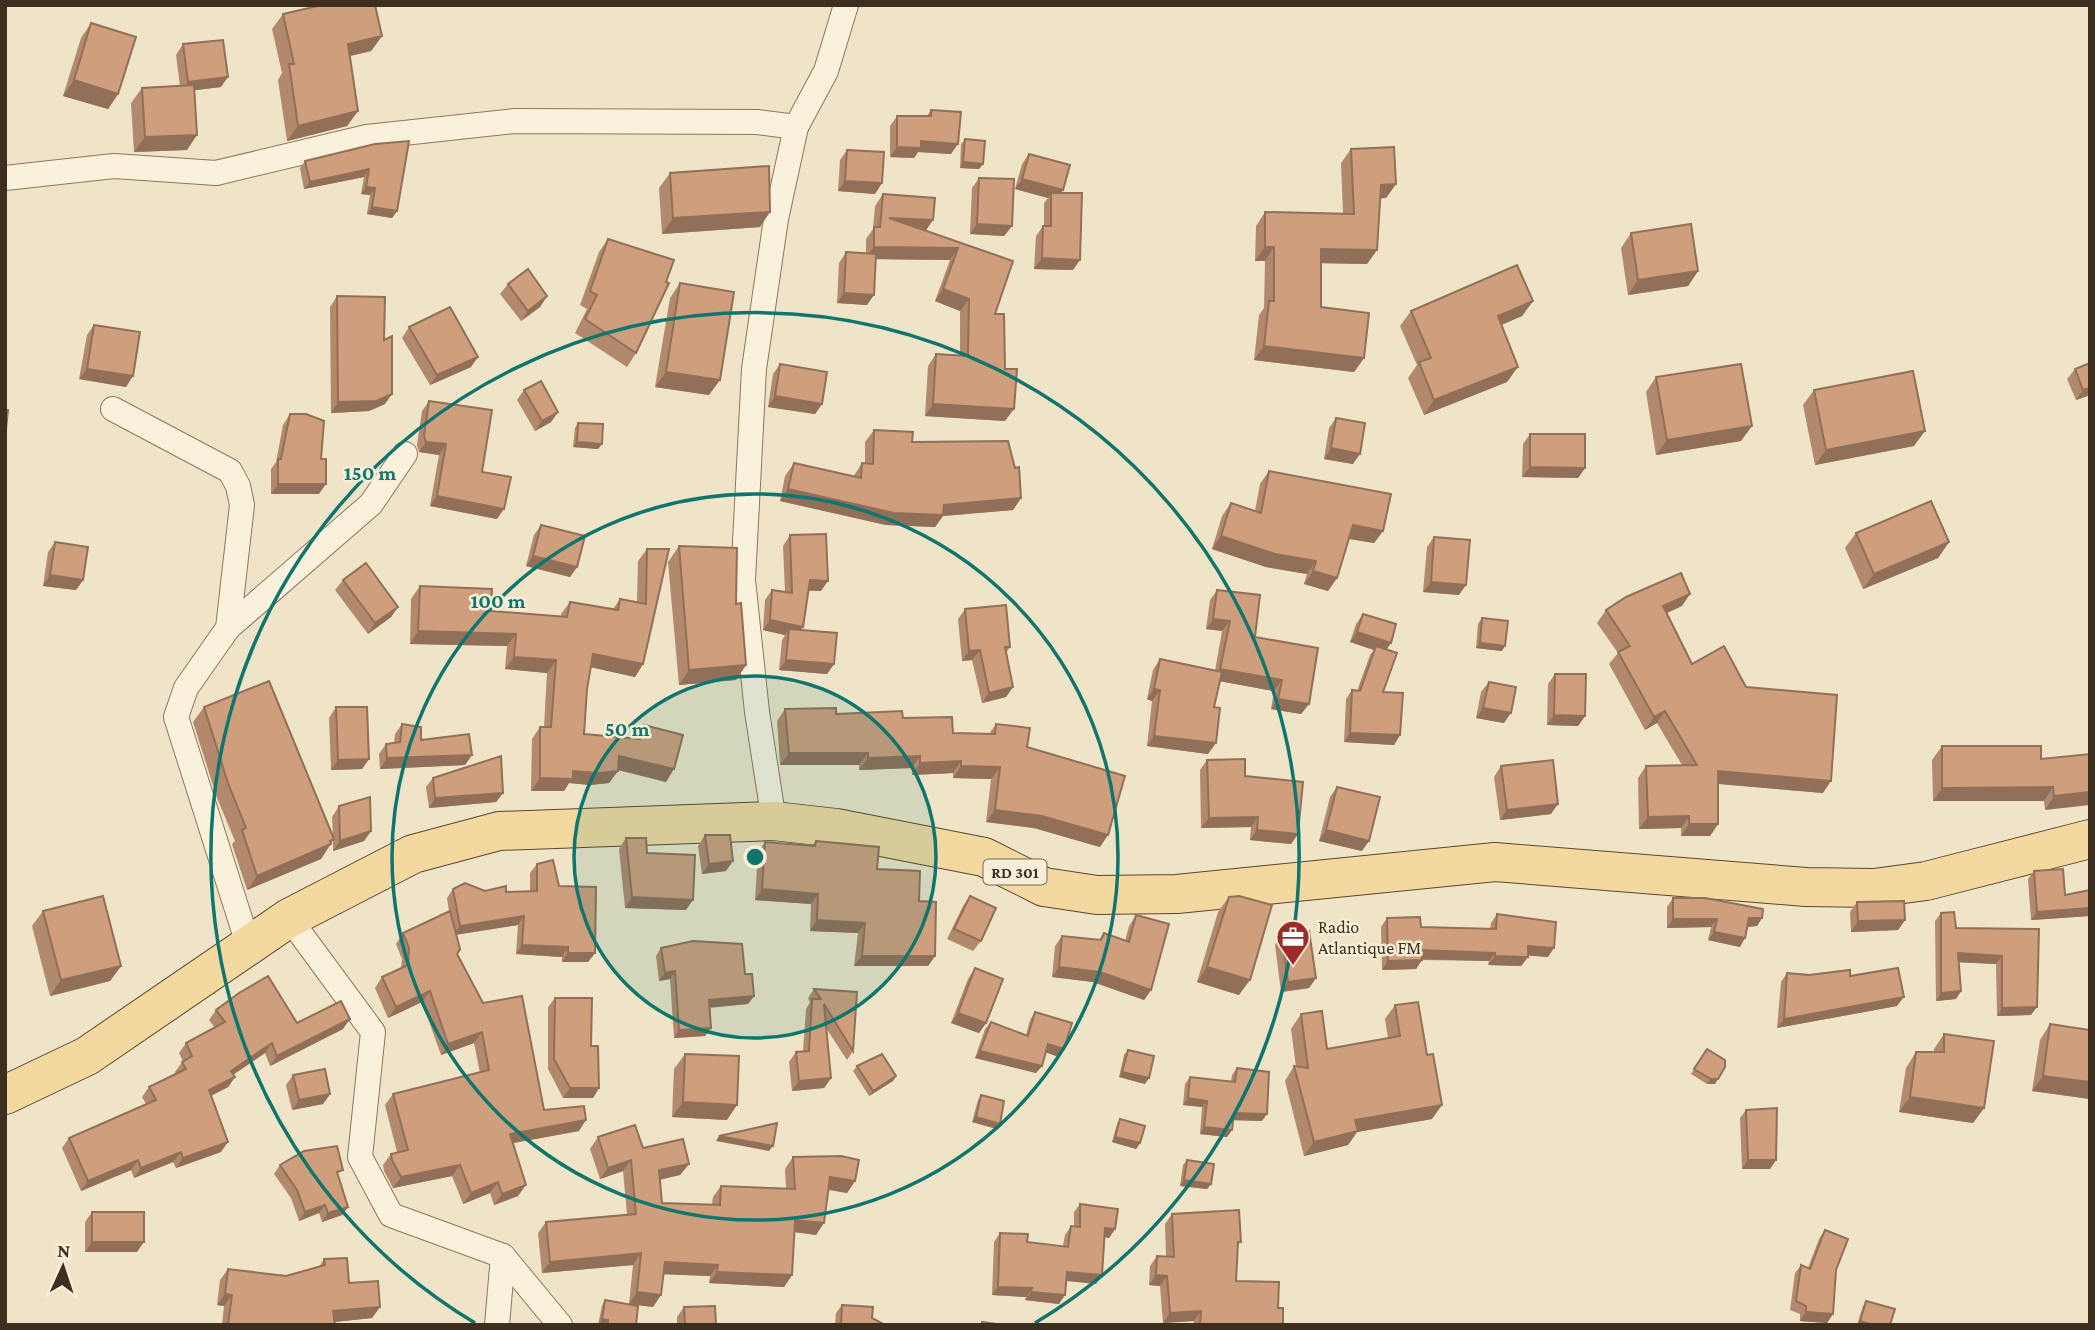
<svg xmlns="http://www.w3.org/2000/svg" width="2095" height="1330" font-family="'Crimson Pro',serif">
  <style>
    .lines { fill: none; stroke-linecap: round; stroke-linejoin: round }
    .minor-casing { stroke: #8d765c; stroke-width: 26 }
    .primary-casing { stroke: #5b4430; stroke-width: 40 }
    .minor { stroke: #faf1dc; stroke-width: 24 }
    .primary { stroke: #f3d9a0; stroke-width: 38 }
    .wall { fill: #b2896c }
    .shaded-wall { fill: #916f58 }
    .building { fill: #cf9f7d; stroke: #916f58; stroke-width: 2 }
    .ring { fill: none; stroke: #0f766e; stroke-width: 3.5 }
    .labels { text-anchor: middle; stroke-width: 5; stroke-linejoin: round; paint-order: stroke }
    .shield { fill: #f7eed8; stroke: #756857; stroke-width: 2 }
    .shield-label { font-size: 16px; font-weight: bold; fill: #3d2e20 }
    .poi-label { font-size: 18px; fill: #3d2e20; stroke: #f7eed8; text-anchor: start }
    .centre { fill: #0f766e; stroke: #f7eed8; stroke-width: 3.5 }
    .ring-label { font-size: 21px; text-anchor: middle; font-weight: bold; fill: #0f766e; stroke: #f7eed8; stroke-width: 5; stroke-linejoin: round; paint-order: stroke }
  </style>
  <rect width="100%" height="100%" fill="#f0e4c8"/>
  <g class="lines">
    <defs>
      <g id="minor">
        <polyline points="5,178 114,166 216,173 367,137 515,121 757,122 796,127"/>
        <polyline points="113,409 230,471 238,486 242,505 228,628 186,688 176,717 248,944"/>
        <polyline points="228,628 371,504 405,454"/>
        <polyline points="774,821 757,712 743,580 754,369 776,219 796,127 826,71 846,5"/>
        <polyline points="289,918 373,1032 360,1157 391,1215 503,1256 560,1325"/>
        <polyline points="497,1325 503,1256"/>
      </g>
      <polyline id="primary" points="5,1095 87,1056 289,918 413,854 499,831 774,821 836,828 984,857 1044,887 1097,895 1177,894 1495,862 1806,887 1874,888 1926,881 2090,839"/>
    </defs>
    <!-- minor casing -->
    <use href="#minor" class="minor-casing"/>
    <!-- primary casing -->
    <use href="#primary" class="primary-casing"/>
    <!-- minor -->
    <use href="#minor" class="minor"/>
    <!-- primary -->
    <use href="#primary" class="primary"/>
  </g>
  <!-- wall -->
  <g class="wall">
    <polygon points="283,14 382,36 371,51 350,56 358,111 347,126 287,141 278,80 282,73 272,29"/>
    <polygon points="91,23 118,94 108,109 63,96 81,38"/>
    <polygon points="183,44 221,87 195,90 187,150 134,152 131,103 142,88 180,86 176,55"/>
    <polygon points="931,110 951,154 918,152 914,158 890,157 890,126 897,116 927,116"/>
    <polygon points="965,139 983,164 979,169 960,168 961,144"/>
    <polygon points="375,144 397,211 392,218 367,214 370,195 361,194 364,177 304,189 300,168 305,161"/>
    <polygon points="1351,149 1396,184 1386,198 1380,198 1377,250 1367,264 1321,263 1321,307 1364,358 1354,372 1254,360 1259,315 1264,308 1265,261 1255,261 1256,226 1265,212 1343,214 1341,163"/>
    <polygon points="847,150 875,194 838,191 840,160"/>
    <polygon points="1029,154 1063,190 1061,193 1073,270 1034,269 1036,236 1043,226 1044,226 1044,203 1048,198 1015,189 1022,164"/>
    <polygon points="670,173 760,227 662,234 659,188"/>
    <polygon points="979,178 1012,226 1004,236 970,234 972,188"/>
    <polygon points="883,194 926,230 1013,261 995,314 1005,421 925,416 928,366 936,354 960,355 960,311 935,301 950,260 876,259 867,305 837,303 839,263 846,252 866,253 866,239 873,229 875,206"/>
    <polygon points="1631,233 1698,271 1688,286 1628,295 1621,248"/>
    <polygon points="608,239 636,353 627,367 575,333 587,309 580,305 599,252"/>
    <polygon points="680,283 709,395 655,387 670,298"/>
    <polygon points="508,284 547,296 540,307 521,321 500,294"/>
    <polygon points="337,296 385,404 369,411 331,413 330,307"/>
    <polygon points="1533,301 1522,316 1501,325 1507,382 1424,415 1408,378 1417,365 1400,326 1411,311"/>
    <polygon points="94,325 126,387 79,379 87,335"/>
    <polygon points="409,327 471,367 430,385 402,338"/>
    <polygon points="780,364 822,404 815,414 768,407 773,374"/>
    <polygon points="2075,369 2090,395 2076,400 2067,379"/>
    <polygon points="1656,377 1741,441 1656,455 1646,392"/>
    <polygon points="524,390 558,412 551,422 535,431 517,400"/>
    <polygon points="1814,390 1914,446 1815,465 1803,405"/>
    <polygon points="429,401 497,519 430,506 439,455 419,452 417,445 422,411"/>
    <polygon points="290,414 319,494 271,494 271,469 276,462 283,425"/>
    <polygon points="1336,418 1353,464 1324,459 1329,428"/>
    <polygon points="578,423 602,444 598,449 573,447 575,428"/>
    <polygon points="874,430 912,442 1021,498 1013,510 943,516 935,527 886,525 780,501 785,476 794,463 853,477 862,463 865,463 865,442"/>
    <polygon points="1530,434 1585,468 1578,478 1522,477 1523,444"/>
    <polygon points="1269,471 1383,531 1374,543 1349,539 1337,578 1328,591 1304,584 1307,574 1266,567 1212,549 1222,516 1231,503 1255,511 1260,484"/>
    <polygon points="541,525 577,567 570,577 526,566 534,535"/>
    <polygon points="1856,533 1949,542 1938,558 1863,589 1845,548"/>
    <polygon points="790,535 821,591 808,591 800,630 834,664 827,674 779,670 782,640 785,635 763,630 765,600 772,590 785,592 783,546"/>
    <polygon points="1434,537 1459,595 1423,592 1427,547"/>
    <polygon points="55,542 83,580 76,590 43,586 48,552"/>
    <polygon points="679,546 746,665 736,680 679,685 668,562"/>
    <polygon points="647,549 669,549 643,664 635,677 591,667 587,689 584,734 635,739 644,725 666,782 618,770 609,783 590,785 569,783 564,791 531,791 532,739 540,727 544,727 547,673 505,669 507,646 410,644 411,599 420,586 491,611 561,616 561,614 570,602 613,609 620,599 637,602 638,561"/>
    <polygon points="343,580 398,607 391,617 368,634 335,590"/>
    <polygon points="1217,590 1309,704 1301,714 1271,709 1274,691 1220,681 1214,707 1208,754 1147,746 1152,701 1147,699 1153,670 1160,659 1215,671 1222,631 1206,629 1210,600"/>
    <polygon points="1682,606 1667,613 1692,664 1746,687 1823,793 1718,784 1718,824 1710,836 1681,836 1681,828 1639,829 1638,778 1646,766 1682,765 1657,723 1645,730 1609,664 1618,653 1597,623 1606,610"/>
    <polygon points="965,609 1010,647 1006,653 1013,687 1006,697 982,703 972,660 962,661 958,619"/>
    <polygon points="1363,614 1386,649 1383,692 1400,735 1394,745 1344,742 1346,699 1352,690 1357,691 1370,655 1374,650 1350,642 1356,624"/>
    <polygon points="1482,618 1502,651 1476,648 1478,624"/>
    <polygon points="1555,674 1585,716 1578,726 1547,725 1548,684"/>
    <polygon points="1489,682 1504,723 1476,718 1481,692"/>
    <polygon points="204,707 333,837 332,817 339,806 371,831 364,841 333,851 333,840 321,859 247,890 232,844 235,841 217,798 193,722"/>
    <polygon points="336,707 369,759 362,769 331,770 329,718"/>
    <polygon points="785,709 836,714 903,718 953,733 989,734 996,724 1027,747 1100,847 1034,828 986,822 991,779 953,778 953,773 912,775 912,768 859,770 859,765 780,765 777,721"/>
    <polygon points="402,724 421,740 472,755 465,765 380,769 379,754 386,744 394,743 395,734"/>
    <polygon points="1942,746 2041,759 2090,754 2045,810 2044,801 1933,801 1932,760"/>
    <polygon points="1207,760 1298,834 1291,844 1250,840 1251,827 1201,828 1200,770"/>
    <polygon points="1501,766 1551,814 1500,820 1494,777"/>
    <polygon points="433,778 503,793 496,802 429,808 426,787"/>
    <polygon points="1337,787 1362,851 1319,841 1330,797"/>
    <polygon points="705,835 726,871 702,874 698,846"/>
    <polygon points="626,838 647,853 686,910 625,908 619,849"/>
    <polygon points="816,841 877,869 919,901 935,956 928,966 854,966 858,933 810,931 811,904 755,900 758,852 765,842 812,846"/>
    <polygon points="537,864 559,886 595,953 588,962 562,962 562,957 516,954 518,925 456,935 457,954 483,1003 544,1110 579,1131 513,1143 518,1196 494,1205 490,1193 463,1204 452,1176 393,1188 384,1171 383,1165 391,1154 397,1152 385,1105 393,1094 480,1073 474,1043 441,1055 422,1002 388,1018 375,988 382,977 401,968 402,959 396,944 403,933 449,911 447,898 453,889 506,892 530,891 530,873"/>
    <polygon points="2034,871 2065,895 2090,890 2090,916 2031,920 2028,879"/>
    <polygon points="970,896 981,941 973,951 947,939 963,906"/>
    <polygon points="1229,897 1239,995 1197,982 1218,912"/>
    <polygon points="1673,898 1762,918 1757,926 1748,927 1740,947 1708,940 1711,927 1667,928 1667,907"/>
    <polygon points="1857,902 1905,920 1898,930 1851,932 1850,912"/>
    <polygon points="43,911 121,966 110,981 50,996 32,926"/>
    <polygon points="1941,913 1956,928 2039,929 2031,1015 1997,1016 1996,964 1959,962 1961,991 1956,999 1936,1001 1935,921"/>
    <polygon points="1497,914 1548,957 1528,955 1528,957 1521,966 1488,965 1489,961 1422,960 1416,969 1382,970 1381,927 1387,918 1421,927 1490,929 1491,923"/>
    <polygon points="1136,915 1151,990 1144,1000 1093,982 1052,977 1055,946 1062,936 1099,940 1104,933 1125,941 1129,926"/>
    <polygon points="1282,935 1316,978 1309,988 1281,992 1275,945"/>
    <polygon points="661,948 745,974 754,996 748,1004 709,1008 705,1036 674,1038 670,979 659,981 656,956"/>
    <polygon points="975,968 986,1023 979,1033 951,1023 968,979"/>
    <polygon points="1787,973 1850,976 1897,1006 1777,1028 1781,982"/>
    <polygon points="814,989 853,1051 847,1060 826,1028 831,1078 824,1088 792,1091 789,1062 796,1052 803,1052 806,1009 810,1002 808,998"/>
    <polygon points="555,998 591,1046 599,1088 593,1098 563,1098 548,1069 548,1007"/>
    <polygon points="1395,1005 1432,1119 1357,1132 1348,1145 1304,1156 1285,1081 1294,1066 1296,1067 1291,1029 1301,1014 1327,1049 1388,1038 1385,1019"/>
    <polygon points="216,1010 297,1023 343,1029 270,1066 265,1053 234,1074 235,1077 228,1087 211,1096 221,1152 176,1168 173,1162 134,1178 131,1170 81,1191 62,1148 69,1138 146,1104 142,1097 149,1087 176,1074 175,1072 183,1061 179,1053 186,1043 215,1028 209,1020"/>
    <polygon points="1035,1012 1059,1057 1045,1052 1042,1066 1036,1073 975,1058 985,1029 991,1022 1026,1035 1030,1020"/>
    <polygon points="2050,1024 2090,1030 2090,1099 2032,1091 2040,1040"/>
    <polygon points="1944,1034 1984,1108 1973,1123 1899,1112 1906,1068 1916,1052 1934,1052 1934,1049"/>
    <polygon points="1707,1049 1715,1084 1707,1084 1691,1074"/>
    <polygon points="1128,1050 1145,1084 1119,1077 1124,1055"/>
    <polygon points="685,1054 727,1120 672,1117 674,1069"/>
    <polygon points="857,1066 896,1076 893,1081 869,1096 853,1071"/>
    <polygon points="1237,1068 1262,1121 1233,1120 1232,1130 1227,1137 1200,1134 1202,1107 1183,1105 1185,1084 1190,1077 1231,1082 1232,1075"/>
    <polygon points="293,1075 330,1094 323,1104 292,1110 286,1085"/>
    <polygon points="981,1095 997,1129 972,1122 978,1100"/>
    <polygon points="1746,1110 1776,1160 1770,1169 1742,1169 1740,1118"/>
    <polygon points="1120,1119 1140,1143 1136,1149 1112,1142 1117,1124"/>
    <polygon points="598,1137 643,1148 689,1164 680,1175 660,1180 662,1203 712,1204 713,1197 721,1186 786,1188 785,1169 793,1157 855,1181 847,1193 828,1190 816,1235 794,1232 792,1275 784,1287 709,1283 710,1276 663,1274 661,1295 653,1307 629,1304 633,1265 542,1273 538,1233 546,1222 627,1214 623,1171 600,1179 590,1149"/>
    <polygon points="1187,1160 1211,1184 1207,1189 1180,1186 1183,1165"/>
    <polygon points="280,1165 338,1177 348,1207 342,1215 322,1222 319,1213 299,1221 291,1198 274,1174"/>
    <polygon points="1080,1204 1115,1229 1109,1238 1105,1237 1096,1284 1066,1281 1059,1304 1025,1300 1026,1297 992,1295 994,1242 1000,1233 1027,1242 1063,1246 1065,1235 1071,1226 1074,1226 1074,1212"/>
    <polygon points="92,1212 137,1252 85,1252 85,1222"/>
    <polygon points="1172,1214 1238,1246 1236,1281 1278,1308 1283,1325 1193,1325 1194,1321 1163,1323 1160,1286 1149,1285 1150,1266 1157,1256 1166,1256 1165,1224"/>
    <polygon points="1825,1230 1833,1314 1827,1323 1800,1321 1800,1314 1790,1310 1795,1273 1801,1265 1808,1268 1819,1239"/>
    <polygon points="324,1259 349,1283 380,1307 372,1318 334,1322 335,1325 222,1325 224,1306 217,1305 220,1280 228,1269 286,1276 319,1267"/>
    <polygon points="605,1300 636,1325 598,1325 602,1306"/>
    <polygon points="1866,1301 1890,1325 1857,1325 1863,1306"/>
    <polygon points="842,1305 872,1318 885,1325 835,1325 836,1313"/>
    <polygon points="684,1307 716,1325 677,1325 677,1317"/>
  </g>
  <!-- shaded-wall -->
  <g class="shaded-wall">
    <polygon points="382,36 371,51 337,59 348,44"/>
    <polygon points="228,77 221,87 181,92 188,82"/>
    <polygon points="74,80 118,94 108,109 63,96"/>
    <polygon points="358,111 347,126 287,141 298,126"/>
    <polygon points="197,135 187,150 134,152 145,137"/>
    <polygon points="921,141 958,144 951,154 918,152 914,158 890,157 897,147"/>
    <polygon points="963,162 983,164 979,169 960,168"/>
    <polygon points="369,169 364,177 304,189 310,182"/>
    <polygon points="1022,179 1063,190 1056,200 1051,193 1048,198 1015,189"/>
    <polygon points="845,181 882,183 875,194 838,191"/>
    <polygon points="1396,184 1386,198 1371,199 1381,185"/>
    <polygon points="366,187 375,188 370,195 361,194"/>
    <polygon points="372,207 397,211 392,218 367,214"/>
    <polygon points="770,212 760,227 662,234 673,218"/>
    <polygon points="889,218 933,220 925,232"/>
    <polygon points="977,224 1012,226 1004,236 970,234"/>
    <polygon points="874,247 958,248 950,260 865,259"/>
    <polygon points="1265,247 1274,247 1265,261 1255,261"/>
    <polygon points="1321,249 1377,250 1367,264 1312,263"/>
    <polygon points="1042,258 1080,260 1073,270 1034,269"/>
    <polygon points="1698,271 1688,286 1628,295 1638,280"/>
    <polygon points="943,289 969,299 960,311 935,301"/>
    <polygon points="844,293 874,295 867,305 837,303"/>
    <polygon points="547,296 540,307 521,321 528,311"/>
    <polygon points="1533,301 1522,316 1487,331 1498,316"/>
    <polygon points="1264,346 1364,358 1354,372 1254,360"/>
    <polygon points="478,357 471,367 430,385 437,375"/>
    <polygon points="1518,367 1507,382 1424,415 1434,400"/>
    <polygon points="87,369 133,376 126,387 79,379"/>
    <polygon points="666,372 720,380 709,395 655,387"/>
    <polygon points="2090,388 2090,395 2076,400 2083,390"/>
    <polygon points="392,394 385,404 369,411 331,413 338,402"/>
    <polygon points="775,396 822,404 815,414 768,407"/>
    <polygon points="933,404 1014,409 1005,421 925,416"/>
    <polygon points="558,412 551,422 535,431 542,421"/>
    <polygon points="1752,426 1741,441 1656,455 1667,440"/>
    <polygon points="1925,431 1914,446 1815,465 1826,450"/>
    <polygon points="426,442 446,444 439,455 419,452"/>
    <polygon points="577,442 602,444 598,449 573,447"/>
    <polygon points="1331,448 1360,454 1353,464 1324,459"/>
    <polygon points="1530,467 1585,468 1578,478 1522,477"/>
    <polygon points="278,484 326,484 319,494 271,494"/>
    <polygon points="788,489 944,505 1021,498 1013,510 943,516 935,527 886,525 780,501"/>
    <polygon points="437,496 504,509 497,519 430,506"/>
    <polygon points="1353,525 1383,531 1374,543 1344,538"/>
    <polygon points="1221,536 1316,561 1307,574 1266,567 1212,549"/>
    <polygon points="1949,542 1938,558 1863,589 1874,574"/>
    <polygon points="533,556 577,567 570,577 526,566"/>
    <polygon points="1313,571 1337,578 1328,591 1304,584"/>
    <polygon points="50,575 83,580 76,590 43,586"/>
    <polygon points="810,580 828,581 821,591 803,590"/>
    <polygon points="1431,582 1466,585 1459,595 1423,592"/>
    <polygon points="1690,594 1682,606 1655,618 1663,606"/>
    <polygon points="398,607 391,617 368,634 375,623"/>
    <polygon points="1213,619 1230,621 1222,631 1206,629"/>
    <polygon points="770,620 803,627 796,637 789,629 785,635 763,630"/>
    <polygon points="418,631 516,634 507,646 410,644"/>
    <polygon points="1357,632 1391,643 1384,653 1376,646 1374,650 1350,642"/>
    <polygon points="1480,643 1505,646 1502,651 1476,648"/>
    <polygon points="980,650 972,660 962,661 969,651"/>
    <polygon points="593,654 643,664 635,677 585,666"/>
    <polygon points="514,657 556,660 547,673 505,669"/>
    <polygon points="786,660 834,664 827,674 779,670"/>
    <polygon points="746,665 736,680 679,685 689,670"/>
    <polygon points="1220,669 1282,680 1274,691 1213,680"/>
    <polygon points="1013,687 1006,697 982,703 989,693"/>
    <polygon points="1154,689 1160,690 1152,701 1147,699"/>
    <polygon points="1278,699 1309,704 1301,714 1271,709"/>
    <polygon points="1483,708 1511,713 1504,723 1476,718"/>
    <polygon points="1665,711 1657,723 1645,730 1654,717"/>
    <polygon points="1554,715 1585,716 1578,726 1547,725"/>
    <polygon points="1350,733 1400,735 1394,745 1344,742"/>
    <polygon points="1154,736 1216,743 1208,754 1147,746"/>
    <polygon points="789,753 868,753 859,765 780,765"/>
    <polygon points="472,755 465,765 380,769 387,758"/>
    <polygon points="619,756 674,769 666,782 611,768"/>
    <polygon points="920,756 912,768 859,770 868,758"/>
    <polygon points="369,759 362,769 331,770 338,760"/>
    <polygon points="961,761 953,773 912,775 920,763"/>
    <polygon points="961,766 1000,767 991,779 953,778"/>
    <polygon points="573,771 618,771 609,783 590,785 569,783 564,791 531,791 540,778"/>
    <polygon points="1718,771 1831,781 1823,793 1709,783"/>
    <polygon points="2053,787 2044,801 1933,801 1942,788"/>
    <polygon points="2090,792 2090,805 2045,810 2054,796"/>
    <polygon points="503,793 496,802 429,808 435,798"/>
    <polygon points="1558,804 1551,814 1500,820 1507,810"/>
    <polygon points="995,810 1042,816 1108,835 1100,847 1034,828 986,822"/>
    <polygon points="1689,816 1681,828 1639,829 1648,817"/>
    <polygon points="1258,817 1251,827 1201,828 1209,818"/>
    <polygon points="1689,824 1718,824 1710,836 1681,836"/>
    <polygon points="1257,830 1298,834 1291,844 1250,840"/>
    <polygon points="1326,830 1369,841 1362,851 1319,841"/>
    <polygon points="371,831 364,841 333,851 340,841"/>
    <polygon points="334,839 321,859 247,890 257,876"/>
    <polygon points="733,861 726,871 702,874 709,864"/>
    <polygon points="762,889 818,894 811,904 755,900"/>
    <polygon points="632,897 693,900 686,910 625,908"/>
    <polygon points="2090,908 2090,916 2031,920 2037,912"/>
    <polygon points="524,916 518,925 453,935 460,926"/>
    <polygon points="1749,918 1762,918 1757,926 1744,927"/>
    <polygon points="1673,919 1717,919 1711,927 1667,928"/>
    <polygon points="817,920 865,923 858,933 810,931"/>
    <polygon points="1905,920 1898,930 1851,932 1858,921"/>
    <polygon points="1714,932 1745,938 1740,947 1708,940"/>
    <polygon points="522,945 568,947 562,957 516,954"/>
    <polygon points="1528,946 1554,948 1548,957 1522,955"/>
    <polygon points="1421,950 1495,953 1489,961 1415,959"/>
    <polygon points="568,953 595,953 588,962 562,962"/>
    <polygon points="1958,953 2002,956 1996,964 1952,962"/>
    <polygon points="862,956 935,956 928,966 854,966"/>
    <polygon points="1495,956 1528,957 1521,966 1488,965"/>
    <polygon points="1422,960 1416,969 1382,970 1388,961"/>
    <polygon points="121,966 110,981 50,996 61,980"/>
    <polygon points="1059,967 1100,972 1151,990 1144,1000 1093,982 1052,977"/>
    <polygon points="1207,967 1250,980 1239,995 1197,982"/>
    <polygon points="675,971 670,979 659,981 665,973"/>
    <polygon points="1316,978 1309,988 1281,992 1288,982"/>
    <polygon points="430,991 422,1002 388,1018 396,1007"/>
    <polygon points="1961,991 1956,999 1936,1001 1941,993"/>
    <polygon points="754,996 748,1004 703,1008 709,1000"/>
    <polygon points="1904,997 1897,1006 1777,1028 1784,1019"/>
    <polygon points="2037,1007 2031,1015 1997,1016 2002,1008"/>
    <polygon points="958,1013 986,1023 979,1033 951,1023"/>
    <polygon points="350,1019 343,1029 270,1066 277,1056"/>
    <polygon points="711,1028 705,1036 674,1038 679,1030"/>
    <polygon points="482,1032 474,1043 441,1055 448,1044"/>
    <polygon points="272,1043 265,1053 224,1081 231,1071"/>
    <polygon points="1048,1044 1064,1049 1059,1057 1042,1051"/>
    <polygon points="980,1051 1042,1066 1036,1073 975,1058"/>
    <polygon points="1122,1072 1149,1078 1145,1084 1119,1077"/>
    <polygon points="896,1076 893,1081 869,1096 873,1091"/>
    <polygon points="2043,1076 2090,1082 2090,1099 2032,1091"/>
    <polygon points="235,1077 228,1087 202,1100 209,1090"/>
    <polygon points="831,1078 824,1088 792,1091 799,1081"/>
    <polygon points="1711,1079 1718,1079 1715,1084 1707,1084"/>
    <polygon points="570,1088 599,1088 593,1098 563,1098"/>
    <polygon points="330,1094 323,1104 292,1110 299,1100"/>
    <polygon points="1910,1097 1984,1108 1973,1123 1899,1112"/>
    <polygon points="1188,1098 1207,1101 1202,1107 1183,1105"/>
    <polygon points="683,1102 737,1105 727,1120 672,1117"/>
    <polygon points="1442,1105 1432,1119 1357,1132 1348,1145 1304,1156 1314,1142 1355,1120"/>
    <polygon points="1234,1113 1267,1114 1262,1121 1229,1120"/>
    <polygon points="976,1117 1000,1124 997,1129 972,1122"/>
    <polygon points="586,1120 579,1131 502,1145 510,1134"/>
    <polygon points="1204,1127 1232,1130 1227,1137 1200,1134"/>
    <polygon points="719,1136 773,1146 769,1151 716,1141"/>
    <polygon points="1115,1137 1140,1143 1136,1149 1112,1142"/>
    <polygon points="228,1142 221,1152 176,1168 183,1158"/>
    <polygon points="181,1152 173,1162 134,1178 141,1168"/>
    <polygon points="138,1160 131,1170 81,1191 88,1181"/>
    <polygon points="631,1160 623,1171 600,1179 608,1168"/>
    <polygon points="1748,1160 1776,1160 1770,1169 1742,1169"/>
    <polygon points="689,1164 680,1175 651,1181 659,1170"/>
    <polygon points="460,1165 452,1176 393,1188 401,1177"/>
    <polygon points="830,1177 855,1181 847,1193 822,1188"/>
    <polygon points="1184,1180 1211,1184 1207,1189 1180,1186"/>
    <polygon points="498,1182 490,1193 463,1204 471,1193"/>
    <polygon points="526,1185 518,1196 494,1205 502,1194"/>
    <polygon points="325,1205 319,1213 299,1221 305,1212"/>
    <polygon points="348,1207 342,1215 322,1222 328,1213"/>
    <polygon points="795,1220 824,1223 816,1235 787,1231"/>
    <polygon points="1105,1228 1115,1229 1109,1238 1099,1236"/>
    <polygon points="92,1242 144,1242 137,1252 85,1252"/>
    <polygon points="641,1253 633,1265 542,1273 550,1262"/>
    <polygon points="665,1262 718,1265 710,1276 657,1274"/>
    <polygon points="717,1272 792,1275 784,1287 709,1283"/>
    <polygon points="1067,1272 1102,1275 1096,1284 1061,1280"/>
    <polygon points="1156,1275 1167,1276 1160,1286 1149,1285"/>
    <polygon points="998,1287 1032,1288 1026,1297 992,1295"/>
    <polygon points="637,1292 661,1295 653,1307 629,1304"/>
    <polygon points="1031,1292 1065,1295 1059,1304 1025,1300"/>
    <polygon points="225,1294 232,1295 224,1306 217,1305"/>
    <polygon points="380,1307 372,1318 325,1323 333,1311"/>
    <polygon points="1201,1311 1194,1321 1163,1323 1170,1313"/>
    <polygon points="1806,1312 1833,1314 1827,1323 1800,1321"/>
    <polygon points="602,1319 608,1320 605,1325 598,1325"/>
    <polygon points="1860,1321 1873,1325 1858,1325"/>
  </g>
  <!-- building -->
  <g class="building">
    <polygon points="322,5 375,5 382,36 348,44 358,111 298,126 289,64 294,64 283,14"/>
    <polygon points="91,23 136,37 118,94 74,80"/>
    <polygon points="223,40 228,77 188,82 183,44"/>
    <polygon points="194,85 197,135 145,137 142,88"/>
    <polygon points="931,110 961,112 958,144 921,141 921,148 897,147 897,116 931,116"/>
    <polygon points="965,139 985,141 983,164 963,162"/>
    <polygon points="409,141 397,211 372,207 375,188 366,187 369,169 310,182 305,161 375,144"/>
    <polygon points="1394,147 1396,184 1381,185 1377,250 1321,249 1321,307 1369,313 1364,358 1264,346 1269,301 1274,301 1274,247 1265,247 1265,212 1354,214 1351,149"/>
    <polygon points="847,150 884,152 882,183 845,181"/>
    <polygon points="1029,154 1070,165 1063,190 1022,179"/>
    <polygon points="769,166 770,212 673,218 670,173"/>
    <polygon points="979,178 1014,179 1012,226 977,224"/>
    <polygon points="1051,193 1082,193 1080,260 1042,258 1043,226 1051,226"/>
    <polygon points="883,194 935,198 933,220 889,218 1013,261 995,314 1004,314 1005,369 1017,369 1014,409 933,404 936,354 968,356 969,299 943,289 958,248 874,247 874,227 880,227"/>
    <polygon points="1691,224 1698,271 1638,280 1631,233"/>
    <polygon points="608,239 674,260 666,282 669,283 636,353 585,319 597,295 590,291"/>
    <polygon points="846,252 876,254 874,295 844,293"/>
    <polygon points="1517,265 1533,301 1498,316 1518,367 1434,400 1419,362 1431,358 1411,311"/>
    <polygon points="528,269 547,296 528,311 508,284"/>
    <polygon points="680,283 734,292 720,380 666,372"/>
    <polygon points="337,296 385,297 384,340 392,336 392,394 376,401 338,402"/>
    <polygon points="450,307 478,357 437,375 409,327"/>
    <polygon points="94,325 140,332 133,376 87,369"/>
    <polygon points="2090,363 2090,388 2083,390 2075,369"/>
    <polygon points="780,364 827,372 822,404 775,396"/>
    <polygon points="1741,364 1752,426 1667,440 1656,377"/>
    <polygon points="1913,371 1925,431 1826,450 1814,390"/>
    <polygon points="541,381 558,412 542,421 524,390"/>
    <polygon points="429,401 492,410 482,472 511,477 504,509 437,496 446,444 426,442 424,435"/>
    <polygon points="5,410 8,410 5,439"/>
    <polygon points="290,414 306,414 324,421 321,459 326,459 326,484 278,484 278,459 281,459"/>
    <polygon points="1336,418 1365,423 1360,454 1331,448"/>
    <polygon points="578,423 603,424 602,444 577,442"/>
    <polygon points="874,430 913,432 912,442 1008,441 1015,468 1019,467 1021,498 944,505 943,515 894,513 788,489 794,463 861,478 862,463 873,464"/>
    <polygon points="1530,434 1585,434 1585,468 1530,467"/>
    <polygon points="1269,471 1391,494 1383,531 1353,525 1337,578 1313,571 1316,561 1275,554 1221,536 1231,503 1261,513"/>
    <polygon points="1931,501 1949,542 1874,574 1856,533"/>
    <polygon points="541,525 585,536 577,567 533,556"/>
    <polygon points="826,534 828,581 810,580 803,627 770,620 772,590 792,593 790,535"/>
    <polygon points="1434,537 1470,540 1466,585 1431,582"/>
    <polygon points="55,542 88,547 83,580 50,575"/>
    <polygon points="679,546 737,548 736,604 741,603 746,665 689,670"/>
    <polygon points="647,549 669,549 643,664 593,654 587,689 584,734 640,739 644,725 683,735 674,769 619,756 618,771 599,773 573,771 573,779 540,778 540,727 551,727 556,660 514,657 516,634 418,631 420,586 492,589 491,611 567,617 570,602 618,610 620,599 646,604"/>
    <polygon points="366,563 398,607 375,623 343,580"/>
    <polygon points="1681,573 1690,594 1663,606 1692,664 1724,646 1746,687 1837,695 1831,781 1718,771 1718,824 1689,824 1689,816 1648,817 1646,766 1697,765 1665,711 1654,717 1618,652 1630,646 1606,610 1626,597"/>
    <polygon points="1217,590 1260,595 1255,637 1318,648 1309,704 1278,699 1282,680 1220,669 1230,621 1213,619"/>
    <polygon points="1006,605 1010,647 1005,647 1013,687 989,693 980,650 969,651 965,609"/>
    <polygon points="1363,614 1396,624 1391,643 1357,632"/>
    <polygon points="1482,618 1508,621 1505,646 1480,643"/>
    <polygon points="789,629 837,633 834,664 786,660"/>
    <polygon points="1376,646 1397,653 1383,692 1403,693 1400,735 1350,733 1352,690 1360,691"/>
    <polygon points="1160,659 1222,672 1214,707 1220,708 1216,743 1154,736 1160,690 1154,689"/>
    <polygon points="1555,674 1586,674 1585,716 1554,715"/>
    <polygon points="269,681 334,839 330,841 331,844 257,876 242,830 246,828 228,783 204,707"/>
    <polygon points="1489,682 1516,687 1511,713 1483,708"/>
    <polygon points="336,707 367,707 369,759 338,760"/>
    <polygon points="836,708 836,714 902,711 903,718 952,717 953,733 995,734 996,724 1030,728 1027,747 1125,776 1108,835 1042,816 995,810 1000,767 961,766 961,761 920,763 920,756 868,758 868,753 789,753 785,709"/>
    <polygon points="402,724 421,727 421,740 469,734 472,755 387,758 386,744 400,742"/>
    <polygon points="1942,746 2041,746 2041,759 2090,754 2090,792 2054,796 2053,787 1942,788"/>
    <polygon points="501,756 503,793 435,798 433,778"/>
    <polygon points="1245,759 1245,776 1303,782 1298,834 1257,830 1258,817 1209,818 1207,760"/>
    <polygon points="1553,760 1558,804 1507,810 1501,766"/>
    <polygon points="1337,787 1380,797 1369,841 1326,830"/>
    <polygon points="370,797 371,831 340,841 339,806"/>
    <polygon points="705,835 730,835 733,861 709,864"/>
    <polygon points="626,838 646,838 647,853 695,855 693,900 632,897"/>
    <polygon points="816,841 879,847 877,869 920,871 919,901 936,902 935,956 862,956 865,923 817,920 818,894 762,889 765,842 815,846"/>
    <polygon points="553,860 559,886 596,887 595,953 568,953 568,947 522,945 524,916 460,926 453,889 465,883 485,891 506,886 506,892 537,891 537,864"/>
    <polygon points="2063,869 2065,895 2090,890 2090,908 2037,912 2034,871"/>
    <polygon points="103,896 121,966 61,980 43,911"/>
    <polygon points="970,896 996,908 981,941 954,929"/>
    <polygon points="1239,896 1272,905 1250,980 1207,967 1229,897"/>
    <polygon points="1673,898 1705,898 1763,909 1762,918 1749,918 1745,938 1714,932 1717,919 1673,919"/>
    <polygon points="1904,901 1905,920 1858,921 1857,902"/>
    <polygon points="450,911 460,949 457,954 483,1003 522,996 544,1110 584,1106 586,1120 510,1134 526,1185 502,1194 498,1182 471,1193 460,1165 401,1177 392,1160 391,1154 408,1150 393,1094 489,1070 482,1032 448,1044 430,991 396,1007 382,977 408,965 409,948 403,933"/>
    <polygon points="1954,912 1956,928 2039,929 2037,1007 2002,1008 2002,956 1958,953 1961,991 1941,993 1941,913"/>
    <polygon points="1497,914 1556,922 1554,948 1528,946 1528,957 1495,956 1495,953 1421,950 1422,960 1388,961 1387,918 1420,917 1421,927 1496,929"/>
    <polygon points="1136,915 1169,924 1151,990 1100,972 1059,967 1062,936 1101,940 1104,933 1129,942"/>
    <polygon points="1309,931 1316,978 1288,982 1282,935"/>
    <polygon points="693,941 742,944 745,974 752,974 754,996 709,1000 711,1028 679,1030 675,971 665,973 661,948"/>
    <polygon points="975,968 1003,979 986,1023 958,1013"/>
    <polygon points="1898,968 1904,997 1784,1019 1787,973 1809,975 1850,970 1850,976"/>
    <polygon points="268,976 297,1023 341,1001 350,1019 277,1056 272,1043 231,1071 235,1077 209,1090 228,1142 183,1158 181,1152 141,1168 138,1160 88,1181 69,1138 156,1100 149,1087 186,1069 182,1062 192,1056 186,1043 225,1022 216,1010 239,993"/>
    <polygon points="814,989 857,992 853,1051 824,1004 831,1078 799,1081 796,1052 809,1051 812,999 821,999"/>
    <polygon points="555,998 592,998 591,1046 598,1046 599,1088 570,1088 554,1059"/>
    <polygon points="1418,1002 1427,1055 1433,1054 1442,1105 1355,1120 1358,1131 1314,1142 1294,1066 1308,1068 1301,1014 1322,1011 1327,1049 1400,1036 1395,1005"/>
    <polygon points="1035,1012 1072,1023 1064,1049 1048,1044 1042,1066 980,1051 991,1022 1028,1036"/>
    <polygon points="2050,1024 2090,1030 2090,1082 2043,1076"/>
    <polygon points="1944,1034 1994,1041 1984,1108 1910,1097 1916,1052 1944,1052"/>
    <polygon points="1707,1049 1725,1060 1725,1067 1718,1079 1711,1079 1694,1069"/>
    <polygon points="1128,1050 1154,1056 1149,1078 1122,1072"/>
    <polygon points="685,1054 739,1056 737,1105 683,1102"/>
    <polygon points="882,1054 896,1076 873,1091 857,1066"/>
    <polygon points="1237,1068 1269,1072 1267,1114 1234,1113 1232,1130 1204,1127 1207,1101 1188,1098 1190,1077 1235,1082"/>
    <polygon points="325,1069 330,1094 299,1100 293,1075"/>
    <polygon points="981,1095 1004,1101 1000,1124 976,1117"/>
    <polygon points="1777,1108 1776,1160 1748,1160 1746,1110"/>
    <polygon points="1120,1119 1145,1126 1140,1143 1115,1137"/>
    <polygon points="777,1123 773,1146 719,1136"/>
    <polygon points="635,1125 643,1148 683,1139 689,1164 659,1170 662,1203 720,1205 721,1186 795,1189 793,1157 841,1156 859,1160 855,1181 830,1177 824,1223 795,1220 792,1275 717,1272 718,1265 665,1262 661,1295 637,1292 641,1253 550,1262 546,1222 636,1214 631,1160 608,1168 598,1137"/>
    <polygon points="337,1146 343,1170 337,1172 348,1207 328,1213 325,1205 305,1212 297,1190 280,1165 304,1151"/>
    <polygon points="1187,1160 1214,1164 1211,1184 1184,1180"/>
    <polygon points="1080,1204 1118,1209 1115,1229 1105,1228 1102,1275 1067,1272 1065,1295 1031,1292 1032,1288 998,1287 1000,1233 1028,1234 1027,1242 1068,1247 1071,1226 1080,1227"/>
    <polygon points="1239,1210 1241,1242 1238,1242 1236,1281 1279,1282 1278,1308 1283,1308 1283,1325 1200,1325 1201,1311 1170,1313 1167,1276 1156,1275 1157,1256 1174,1257 1172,1214"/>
    <rect x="92" y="1212" width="52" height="30"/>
    <polygon points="1825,1230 1848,1239 1836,1270 1833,1314 1806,1312 1806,1306 1796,1301 1801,1265 1810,1269"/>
    <polygon points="347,1258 349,1283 378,1281 380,1307 333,1311 335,1325 228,1325 232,1295 225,1294 228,1269 286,1276 325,1265 324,1259"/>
    <polygon points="605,1300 638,1306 636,1325 608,1325 608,1320 602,1319"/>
    <polygon points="1866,1301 1895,1309 1890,1325 1873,1325 1860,1321"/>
    <polygon points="842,1305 873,1307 872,1318 885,1325 841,1325"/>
    <polygon points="715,1306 716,1325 685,1325 684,1307"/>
    <polygon points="982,1322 1004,1325 982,1325"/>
  </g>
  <!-- distance rings -->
  <circle cx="755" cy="857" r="181" fill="#0f766e" fill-opacity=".12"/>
  <g class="ring">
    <circle cx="755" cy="857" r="181"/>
    <circle cx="755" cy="857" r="363"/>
    <path d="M475 1323A544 544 0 1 1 1035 1323"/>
  </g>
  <!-- icons -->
  <defs>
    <symbol id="office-pin" viewBox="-11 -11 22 30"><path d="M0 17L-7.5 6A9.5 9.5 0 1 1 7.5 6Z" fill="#9e2a2b" stroke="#f7eed8"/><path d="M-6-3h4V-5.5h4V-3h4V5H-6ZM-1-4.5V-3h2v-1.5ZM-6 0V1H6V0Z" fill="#fff"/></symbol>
  </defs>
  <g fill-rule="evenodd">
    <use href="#office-pin" x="1274" y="918" width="38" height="52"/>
  </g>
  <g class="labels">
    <!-- shield labels -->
    <rect class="shield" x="983.5" y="859.5" width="63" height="25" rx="5"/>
    <g class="shield-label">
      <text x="1015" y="878">RD 301</text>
    </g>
    <!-- poi labels -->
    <g class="poi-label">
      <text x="1318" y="933">Radio<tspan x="1318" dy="21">Atlantique FM</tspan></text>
    </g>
  </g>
  <circle cx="755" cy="857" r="10" class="centre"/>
  <g class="ring-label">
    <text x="370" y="480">150 m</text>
    <text x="498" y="608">100 m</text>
    <text x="627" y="736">50 m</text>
  </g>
  <!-- border -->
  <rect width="2095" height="1330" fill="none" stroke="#3d2e20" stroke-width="14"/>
  <!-- north arrow -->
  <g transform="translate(63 1267) rotate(3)" stroke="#f7eed8" stroke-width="5" paint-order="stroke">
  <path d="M0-5L12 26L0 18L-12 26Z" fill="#3d2e20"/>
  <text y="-10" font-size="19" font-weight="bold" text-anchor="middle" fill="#3d2e20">N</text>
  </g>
</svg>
